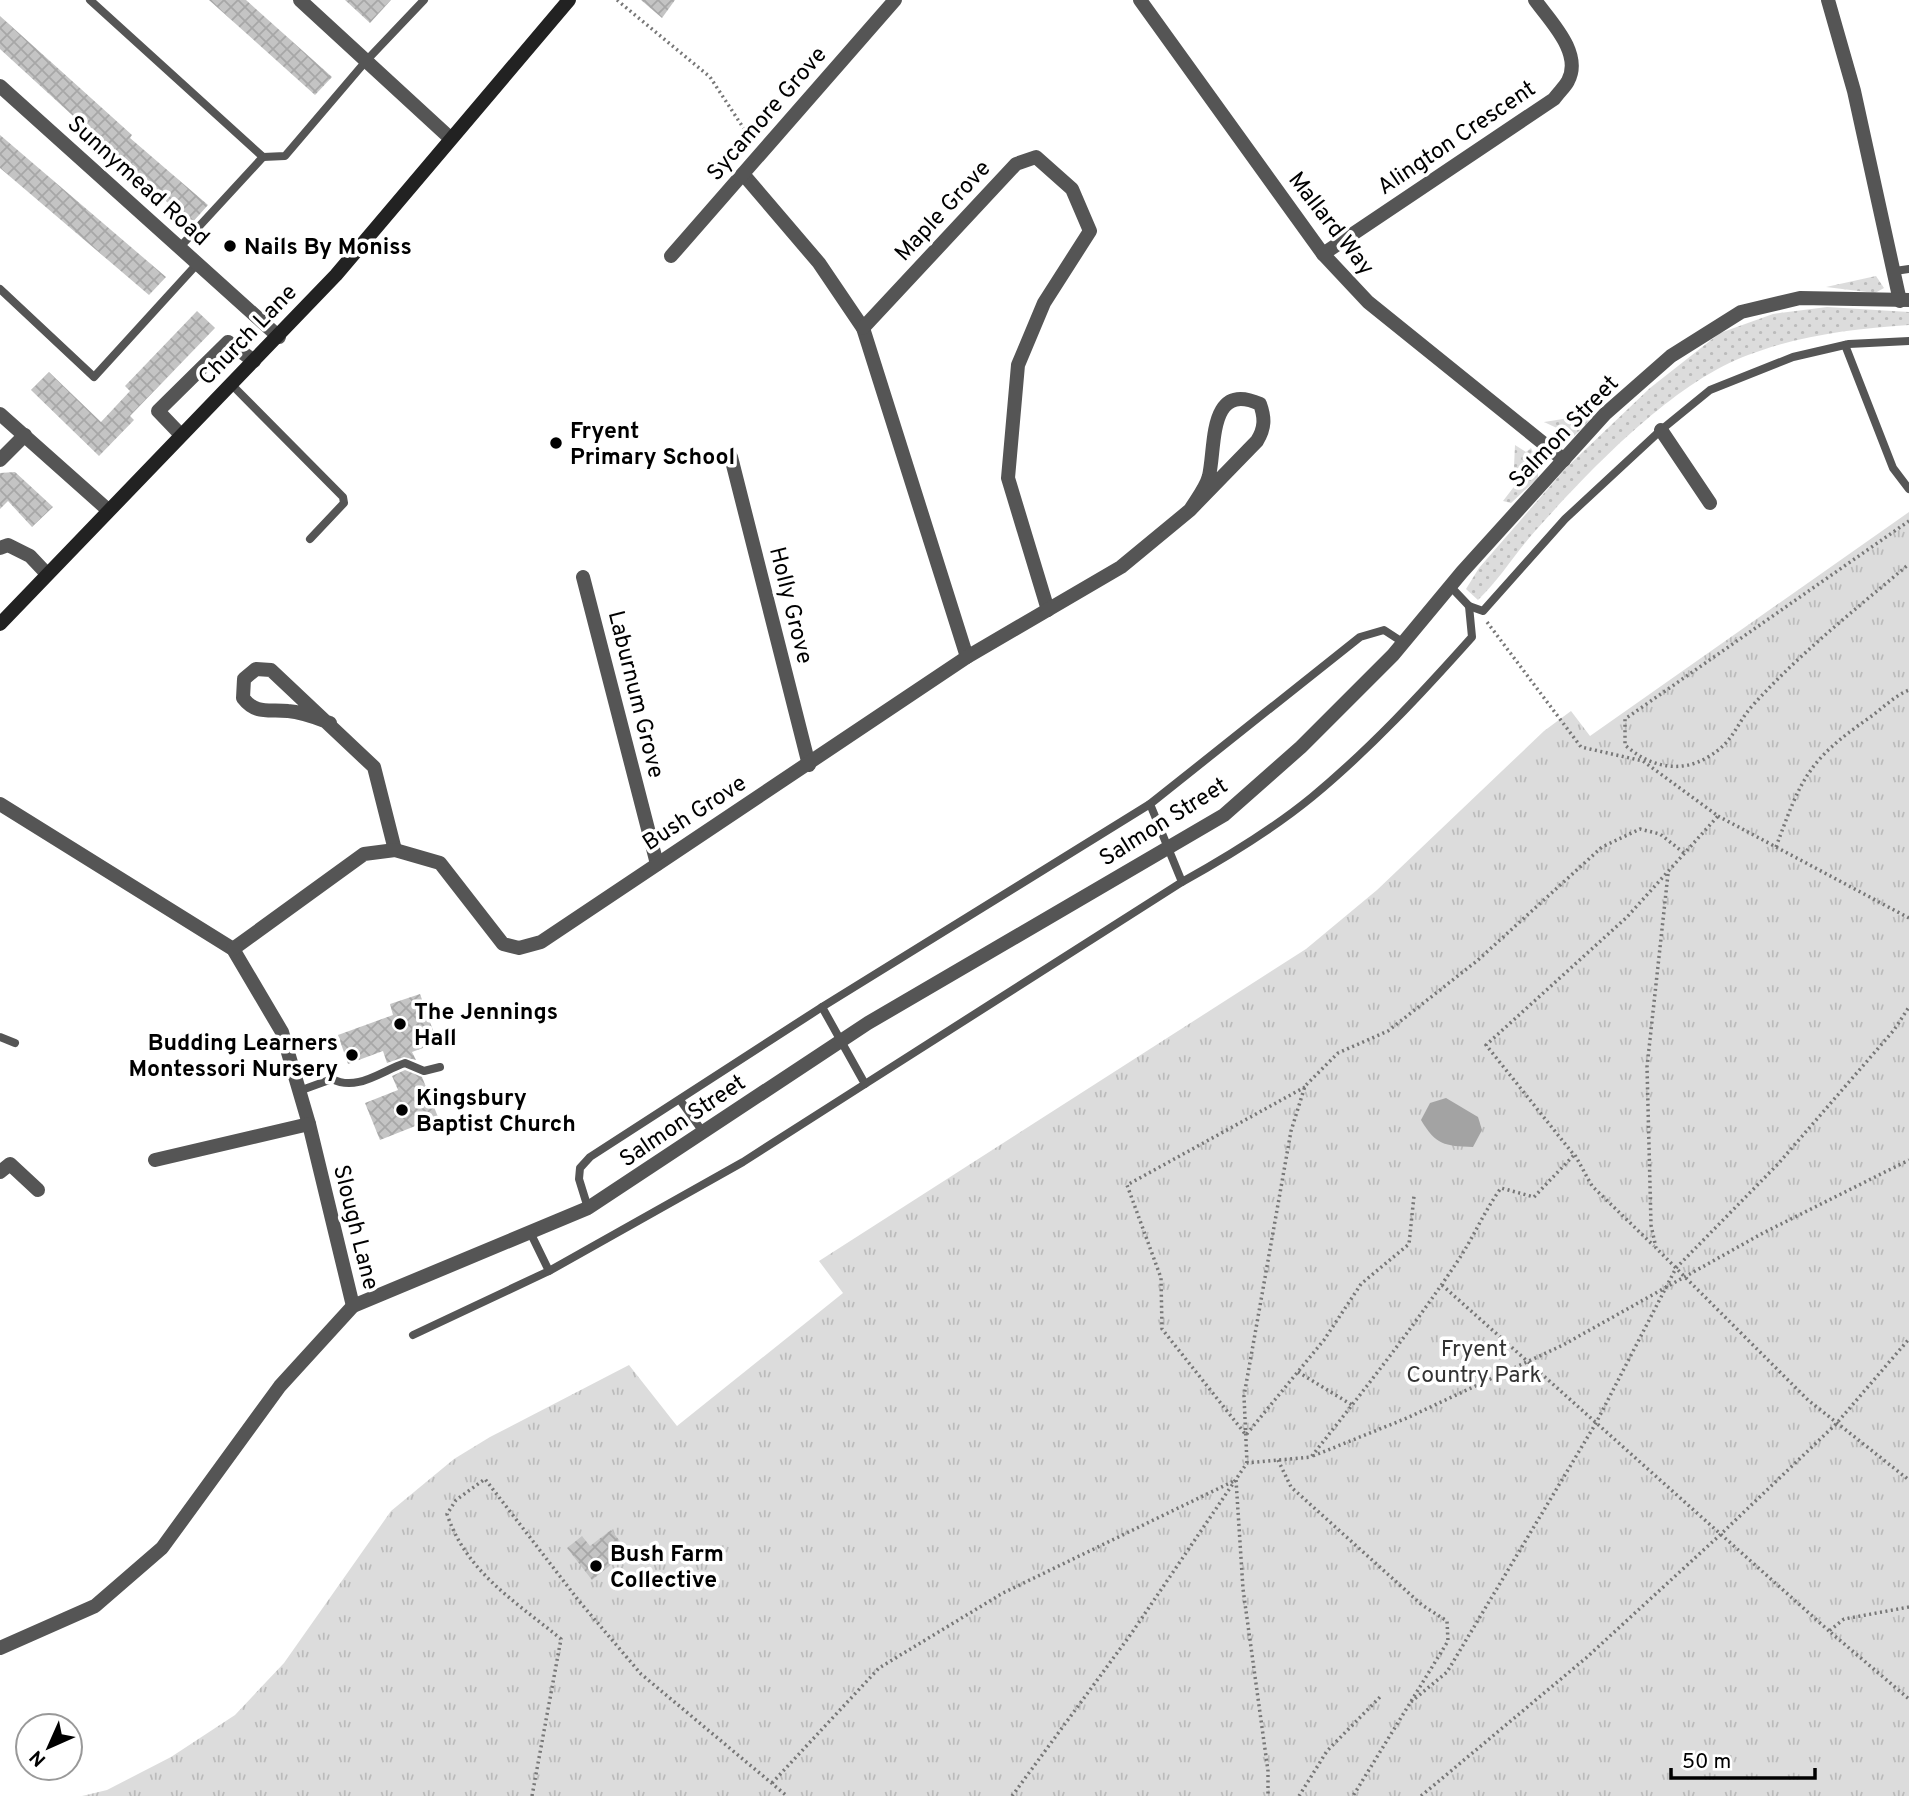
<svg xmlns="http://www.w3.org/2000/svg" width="1909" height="1796" font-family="Overpass,sans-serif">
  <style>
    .grass { fill: url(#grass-dots) }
    .park { fill: url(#park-tufts) }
    .water { fill: #a3a3a3 }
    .building { fill: url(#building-cross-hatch) }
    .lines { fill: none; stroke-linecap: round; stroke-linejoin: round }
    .path { stroke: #777; stroke-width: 3.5; stroke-dasharray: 2 3.5; stroke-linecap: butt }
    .lane { stroke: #555; stroke-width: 8 }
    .street { stroke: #555; stroke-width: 14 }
    .secondary { stroke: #222; stroke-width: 14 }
    .poi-dot { fill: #000; stroke: #fff; stroke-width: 2.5 }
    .labels { text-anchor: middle; stroke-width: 7; stroke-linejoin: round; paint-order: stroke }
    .street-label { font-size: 23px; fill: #000; stroke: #fff }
    .poi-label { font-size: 23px; font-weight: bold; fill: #000; stroke: #fff; text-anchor: start }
    .park-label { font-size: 23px; fill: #333; stroke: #fff }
  </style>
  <defs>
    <pattern id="grass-dots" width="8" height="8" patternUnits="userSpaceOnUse" patternTransform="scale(1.75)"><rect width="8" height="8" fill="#dcdcdc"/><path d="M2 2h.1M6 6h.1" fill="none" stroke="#bbb" stroke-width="1.8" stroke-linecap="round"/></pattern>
    <pattern id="park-tufts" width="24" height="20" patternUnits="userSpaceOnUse" patternTransform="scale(1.75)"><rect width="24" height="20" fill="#dcdcdc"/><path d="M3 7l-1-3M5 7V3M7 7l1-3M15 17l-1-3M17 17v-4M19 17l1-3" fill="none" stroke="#bbb"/></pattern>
    <pattern id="building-cross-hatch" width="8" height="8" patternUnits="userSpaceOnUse" patternTransform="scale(1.75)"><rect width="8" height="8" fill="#c4c4c4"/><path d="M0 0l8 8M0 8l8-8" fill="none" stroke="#a7a7a7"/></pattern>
  </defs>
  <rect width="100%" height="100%" fill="#fff"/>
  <!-- grass -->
  <g class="grass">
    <polygon points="1876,276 1884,288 1875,293 1826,287"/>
    <path d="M1827,307L1909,312V325C1853,329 1800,335 1748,355C1672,383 1589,471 1536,530C1516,552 1500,579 1478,600L1466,589L1479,568L1566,468L1650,388L1720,333L1773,314Z"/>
    <polygon points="1588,401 1597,413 1574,436 1544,422 1563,419"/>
    <polygon points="1515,445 1526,452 1531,448 1538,464 1538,478 1511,503 1503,501 1513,488"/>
  </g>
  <!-- park -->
  <polygon class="park" points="1909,512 1909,1796 82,1796 107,1790 171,1757 235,1715 284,1663 391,1511 454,1459 490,1437 629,1365 677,1426 843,1293 819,1261 1306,949 1377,890 1544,731 1571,711 1590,736"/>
  <!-- water -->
  <path class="water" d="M1446,1098L1478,1117L1482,1130L1473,1147C1444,1146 1436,1145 1421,1120L1430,1103Z"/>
  <!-- building -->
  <g class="building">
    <polygon points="209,0 246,0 332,77 315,95"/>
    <polygon points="345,0 391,0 370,23"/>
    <polygon points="641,0 675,0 662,18"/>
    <polygon points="0,16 132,135 130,138 208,205 191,224 0,49"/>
    <polygon points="0,135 166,277 149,295 0,168"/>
    <polygon points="197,311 215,328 130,416 134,420 99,456 31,390 49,372 101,422 130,391 125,386"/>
    <polygon points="15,472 53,507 32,527 8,501 0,509 0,473"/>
    <polygon points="420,994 434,1033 427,1036 431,1045 412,1052 416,1060 404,1057 387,1063 383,1051 348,1064 338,1035 393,1015 390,1004"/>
    <polygon points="405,1070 422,1077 438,1117 380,1140 365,1103 398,1090 392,1076"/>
    <polygon points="611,1530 628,1551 592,1580 567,1548 582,1536 590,1546"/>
  </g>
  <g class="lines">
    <!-- path -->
    <g class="path">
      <polyline points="617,0 710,77 752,141"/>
      <path d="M1909,521L1625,719V745C1647,765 1679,775 1708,757C1735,741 1735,725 1753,705C1800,653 1856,609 1909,564"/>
      <polyline points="1718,816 1909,918"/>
      <path d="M1776,847C1801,779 1808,760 1869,718C1882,709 1894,696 1909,690"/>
      <polyline points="1668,874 1647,1067 1651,1225 1656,1248 1808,1400 1909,1480"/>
      <polyline points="1305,1087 1127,1185 1161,1278 1162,1329 1246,1435 1324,1340 1361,1284 1409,1244 1414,1196"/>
      <polyline points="1575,1155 1592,1186 1654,1246"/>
      <polyline points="1442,1285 1829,1631"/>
      <polyline points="1298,1372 1352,1405"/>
      <polyline points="1313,1456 1407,1418 1563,1345 1763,1233 1909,1160"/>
      <polyline points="1278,1460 1291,1487 1422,1605 1447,1621 1448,1641 1353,1796"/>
      <polyline points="1247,1463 1244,1396 1291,1131 1305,1086 1338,1053 1388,1031 1478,960 1602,847 1640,829 1660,834 1684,853"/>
      <polyline points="1909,1607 1844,1619 1829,1631 1909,1699"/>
      <polyline points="1411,1702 1447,1672 1596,1423 1676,1268 1778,1164 1894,1030 1909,1007"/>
      <polyline points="772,1783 879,1668 1003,1593 1236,1480 1243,1589 1268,1771 1268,1796"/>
      <path d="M532,1796L561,1639C516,1602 466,1572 447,1514L456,1500L485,1479L579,1601L641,1674L787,1796"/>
      <path d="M1012,1796L1131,1634L1247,1463L1311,1457C1361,1394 1410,1332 1455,1265C1473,1239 1483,1213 1501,1188L1534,1197L1574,1155L1486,1045L1627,917L1718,816L1643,761L1581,747L1487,622"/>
      <polyline points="1299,1796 1327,1751 1381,1696"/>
      <polyline points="1421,1796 1586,1658 1721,1534 1836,1424 1909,1339"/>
    </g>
    <!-- lane -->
    <g class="lane">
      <polyline points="90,0 263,157 285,156 366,61 424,0"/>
      <polyline points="180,247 263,157"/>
      <polyline points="1895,271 1909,269"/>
      <polyline points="0,289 94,377 198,263"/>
      <polyline points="1845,345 1893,468 1909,489"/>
      <polyline points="231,384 343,497 344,503 310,539"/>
      <polyline points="1450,586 1469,606 1483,611 1565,519 1661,430 1710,390 1793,357 1849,344 1909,341"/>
      <path d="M1182,882C1227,857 1273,829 1312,797C1370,749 1422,693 1472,637L1469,606"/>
      <polyline points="0,1037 15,1043"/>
      <polyline points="865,1084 1182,882 1150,804"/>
      <path d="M299,1091L332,1079C357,1092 381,1071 405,1063L424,1071L440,1067"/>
      <polyline points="680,1100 703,1132"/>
      <polyline points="588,1208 579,1179 580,1168 590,1157 822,1007 1150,804 1360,637 1384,630 1404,643"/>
      <polyline points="549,1271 743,1162 865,1084 822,1007"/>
      <polyline points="413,1335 549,1271 530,1232"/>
    </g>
    <!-- street -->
    <g class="street">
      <polyline points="300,0 450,138"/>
      <polyline points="1140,0 1323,254 1368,302 1564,460"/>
      <polyline points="1828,0 1854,91 1900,301"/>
      <polyline points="0,86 279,337"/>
      <polyline points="743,174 819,263 863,328 967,657"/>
      <path d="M1323,254L1554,99C1558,93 1565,87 1568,81C1583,53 1550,21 1535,0"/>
      <polyline points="671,256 895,0"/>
      <polyline points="863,328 1016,164 1036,157 1072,189 1090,231 1044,303 1018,365 1008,478 1048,610"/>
      <polyline points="0,414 108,510"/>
      <polyline points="1661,430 1710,503"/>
      <polyline points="181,435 158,411 228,342 254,361"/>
      <polyline points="731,457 809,765"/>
      <polyline points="0,460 25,435"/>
      <polyline points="0,548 8,545 30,556 47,574"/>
      <polyline points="583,577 657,864"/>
      <path d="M330,723C317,718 303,712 288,711C269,709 256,715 243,698L244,679L256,669L271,670L374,767L395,850"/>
      <polyline points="0,804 233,949 282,1032 309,1124 353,1306"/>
      <path d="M233,949L364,854L395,850L440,863L503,944L519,948L541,942L967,657L1121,567L1190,510L1257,441C1265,428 1265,418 1260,404C1208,381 1216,445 1209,476C1206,488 1196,500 1190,510"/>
      <polyline points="155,1160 309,1124"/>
      <polyline points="0,1172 10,1164 38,1190"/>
      <polyline points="0,1648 95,1606 162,1548 280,1386 353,1306 588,1208 868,1023 1224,815 1301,747 1393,655 1462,572 1605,414 1671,356 1741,312 1800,298 1909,300"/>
    </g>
    <!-- secondary -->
    <polyline class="secondary" points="0,624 336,275 569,0"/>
  </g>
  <!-- markers -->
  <g class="poi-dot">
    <circle cx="230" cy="246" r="7"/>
    <circle cx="556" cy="443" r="7"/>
    <circle cx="400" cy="1024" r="7"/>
    <circle cx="352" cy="1055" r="7"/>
    <circle cx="402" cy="1110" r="7"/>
    <circle cx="596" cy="1566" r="7"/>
  </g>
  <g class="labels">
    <!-- street labels -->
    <g class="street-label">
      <text transform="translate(766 113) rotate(-49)" y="8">Sycamore Grove</text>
      <text transform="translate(1456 137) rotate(-34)" y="8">Alington Crescent</text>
      <text transform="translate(139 180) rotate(42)" y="8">Sunnymead Road</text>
      <text transform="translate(942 210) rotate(-47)" y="8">Maple Grove</text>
      <text transform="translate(1332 223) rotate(52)" y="8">Mallard Way</text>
      <text transform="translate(247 334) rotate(-46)" y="8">Church Lane</text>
      <text transform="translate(1563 431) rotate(-46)" y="8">Salmon Street</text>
      <text transform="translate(792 605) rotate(76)" y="8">Holly Grove</text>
      <text transform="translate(637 694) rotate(76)" y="8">Laburnum Grove</text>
      <text transform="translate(694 812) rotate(-33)" y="8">Bush Grove</text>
      <text transform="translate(1163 821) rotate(-32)" y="8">Salmon Street</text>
      <text transform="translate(682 1120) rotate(-34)" y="8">Salmon Street</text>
      <text transform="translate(357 1227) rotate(76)" y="8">Slough Lane</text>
    </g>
    <!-- poi labels -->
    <g class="poi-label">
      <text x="244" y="254">Nails By Moniss</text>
      <text x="570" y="438">Fryent<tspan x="570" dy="26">Primary School</tspan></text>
      <text x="414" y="1019">The Jennings<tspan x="414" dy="26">Hall</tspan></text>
      <text x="338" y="1050" text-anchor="end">Budding Learners<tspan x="338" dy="26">Montessori Nursery</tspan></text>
      <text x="416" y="1105">Kingsbury<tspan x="416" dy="26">Baptist Church</tspan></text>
      <text x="610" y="1561">Bush Farm<tspan x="610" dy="26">Collective</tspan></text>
    </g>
    <!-- park labels -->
    <g class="park-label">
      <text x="1474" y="1356">Fryent<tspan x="1474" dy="26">Country Park</tspan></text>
    </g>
  </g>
  <!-- north arrow -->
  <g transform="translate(49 1747) rotate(225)"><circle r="33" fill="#ffffff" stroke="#999999" stroke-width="2"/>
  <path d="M0-5L12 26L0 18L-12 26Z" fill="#000000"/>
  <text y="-10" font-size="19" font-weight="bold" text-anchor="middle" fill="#000000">N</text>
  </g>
  <!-- scale -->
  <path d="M1671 1768v10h144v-10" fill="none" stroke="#000000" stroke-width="3.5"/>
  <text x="1682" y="1768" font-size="21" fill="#000000" stroke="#ffffff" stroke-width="5" paint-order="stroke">50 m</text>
</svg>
